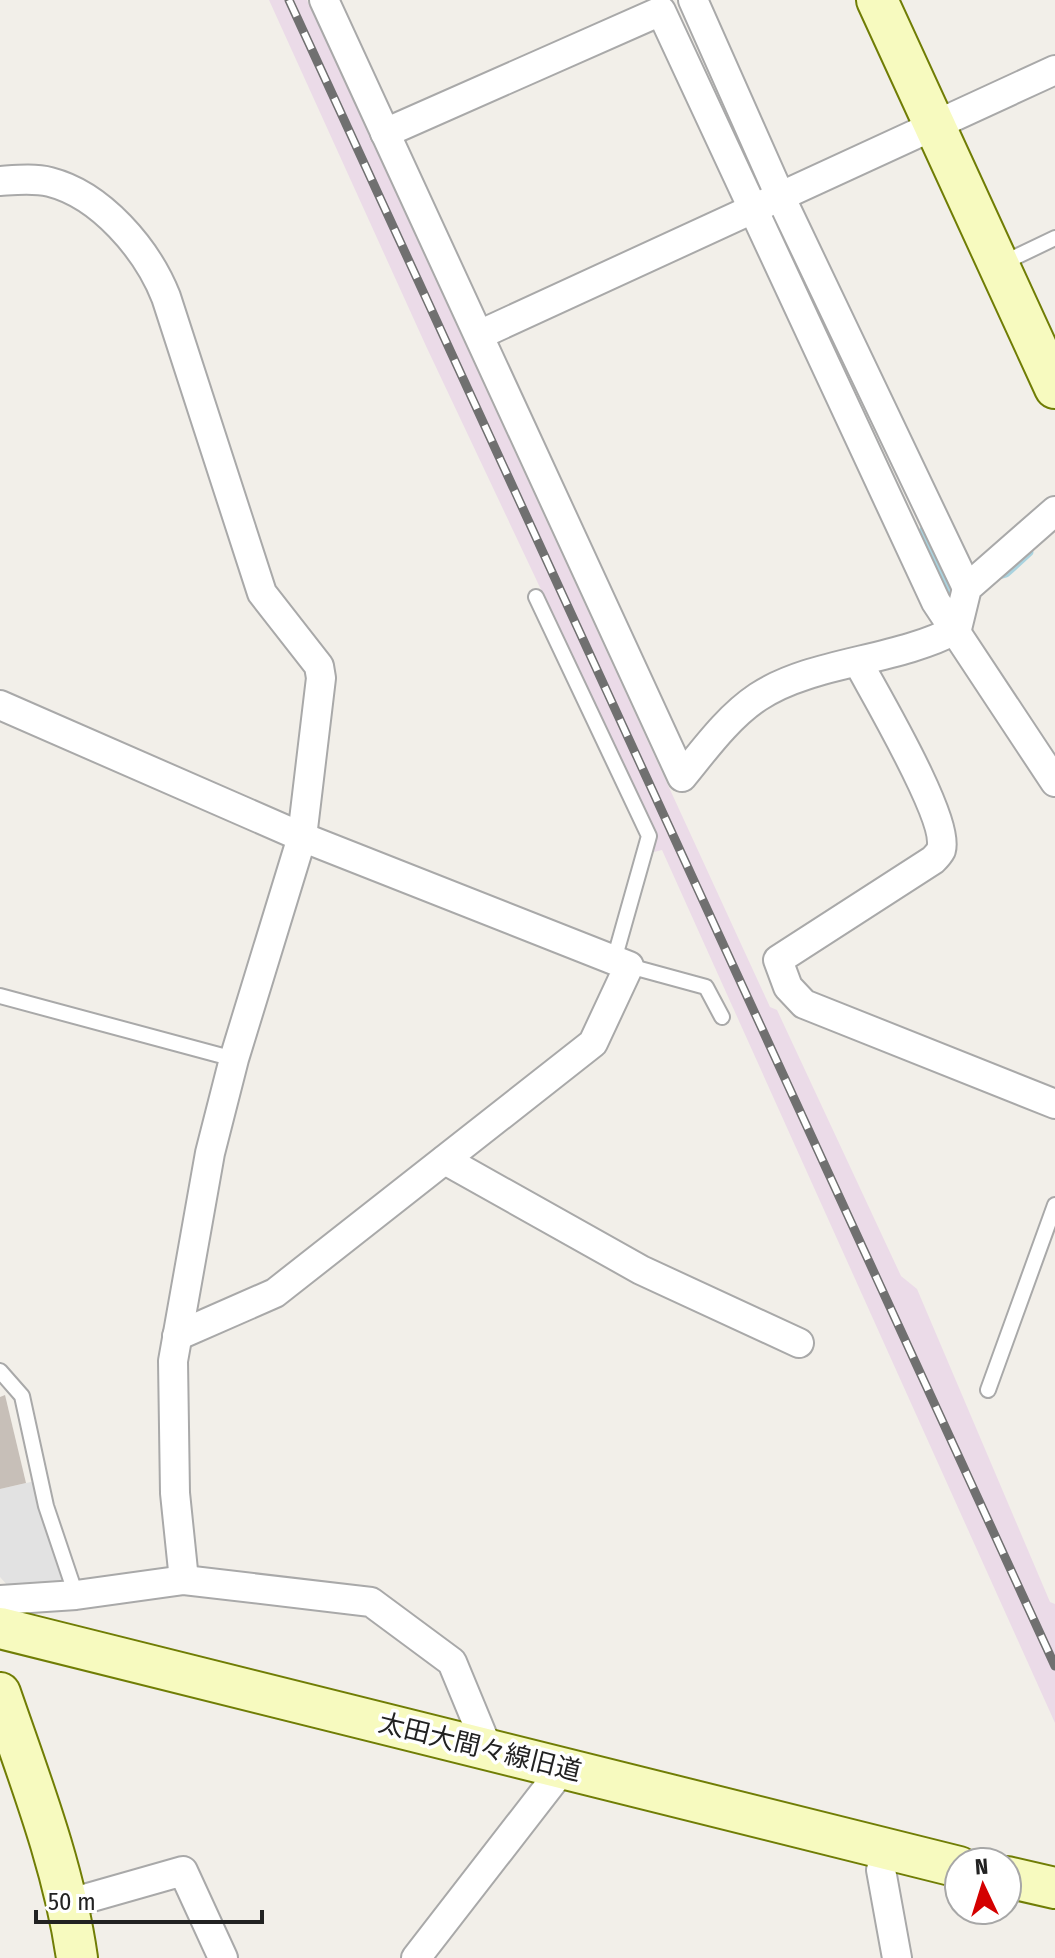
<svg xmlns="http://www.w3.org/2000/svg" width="1055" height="1958" font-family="'Fira Sans Condensed','Noto Sans JP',sans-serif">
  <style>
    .industrial { fill: #ebdbe8 }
    .parking { fill: #e2e2e2 }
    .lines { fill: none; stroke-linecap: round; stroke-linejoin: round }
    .stream { stroke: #aad3df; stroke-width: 9 }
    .building { fill: #c7bfb8 }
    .lane-casing { stroke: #a9a9a9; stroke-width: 18 }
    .street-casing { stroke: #a9a9a9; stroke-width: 32 }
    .secondary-casing { stroke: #707d05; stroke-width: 44 }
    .lane { stroke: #fff; stroke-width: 14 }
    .street { stroke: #fff; stroke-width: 28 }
    .secondary { stroke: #f7fabf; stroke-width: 40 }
    .rail-casing { stroke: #707070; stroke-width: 9 }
    .rail { stroke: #fff; stroke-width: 6; stroke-dasharray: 18; stroke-linecap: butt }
    .labels { text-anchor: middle; stroke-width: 7; stroke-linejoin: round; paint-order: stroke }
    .street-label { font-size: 26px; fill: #222; stroke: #fff }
  </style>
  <rect width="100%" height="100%" fill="#f2efe9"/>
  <!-- industrial -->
  <polygon class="industrial" points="269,0 307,0 770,1007 777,1010 901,1276 917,1289 1050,1602 1055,1604 1055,1723 662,850 654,852 656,833 426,346"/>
  <!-- parking -->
  <polygon class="parking" points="44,1479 76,1595 9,1587 0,1577 0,1489"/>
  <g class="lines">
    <!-- stream -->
    <g class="stream">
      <polyline points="924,530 951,589 963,586"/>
      <polyline points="992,577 1006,573 1029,552"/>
    </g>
  </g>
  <!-- building -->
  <polygon class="building" points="5,1395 26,1483 0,1489 0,1397"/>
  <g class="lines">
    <defs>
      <g id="lane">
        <polyline points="999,265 1055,238"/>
        <polyline points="536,597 649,836 614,960"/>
        <polyline points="629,966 706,987 722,1017"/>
        <polyline points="0,996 234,1059"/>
        <polyline points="0,1371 22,1396 46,1506 76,1595"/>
        <polyline points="988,1390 1055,1205"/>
      </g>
      <g id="street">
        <path d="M324,0L682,777C705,749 728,717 758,697C812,661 896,662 957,629L967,588L1055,511"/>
        <polyline points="693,0 780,196 967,588"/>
        <polyline points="385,133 661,11 936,602 1055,782"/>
        <path d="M0,181C16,180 34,178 50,182C101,195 147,249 166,297L262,593L319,666L321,678L302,837L234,1059L210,1153L173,1361L175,1493L184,1580"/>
        <polyline points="479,335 1055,70"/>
        <path d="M859,664C875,694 950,820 941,850C939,854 936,857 933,860L778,960L788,987L804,1004L1055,1104"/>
        <polyline points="0,705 302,837 629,966 593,1043 275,1293 177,1336"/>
        <polyline points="445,1160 641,1270 799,1343"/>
        <polyline points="0,1600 76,1595 184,1580 371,1602 452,1662 488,1749"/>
        <polyline points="886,1851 881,1870 897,1958"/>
        <polyline points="67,1904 183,1871 223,1958"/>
        <polyline points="416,1958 564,1767"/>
      </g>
      <g id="secondary">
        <polyline points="877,0 1055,388"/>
        <polyline points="0,1628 959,1867"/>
        <path d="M0,1693C30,1780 64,1867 77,1958"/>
        <polyline points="1007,1877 1055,1888"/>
      </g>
    </defs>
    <!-- lane casing -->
    <use href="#lane" class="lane-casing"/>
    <!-- street casing -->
    <use href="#street" class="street-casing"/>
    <!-- secondary casing -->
    <use href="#secondary" class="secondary-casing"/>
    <!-- lane -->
    <use href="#lane" class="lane"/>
    <!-- street -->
    <use href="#street" class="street"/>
    <!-- secondary -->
    <use href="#secondary" class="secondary"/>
    <defs>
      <polyline id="rail" points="289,0 1055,1666"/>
    </defs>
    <!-- rail casing -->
    <use href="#rail" class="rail-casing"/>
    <!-- rail -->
    <use href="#rail" class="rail"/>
  </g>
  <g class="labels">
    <!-- street labels -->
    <g class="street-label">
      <text transform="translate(480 1747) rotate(14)" y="9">太田大間々線旧道</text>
    </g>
  </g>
  <!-- north arrow -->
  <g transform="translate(983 1886) rotate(356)"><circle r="38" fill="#ffffff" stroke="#a7a7a7" stroke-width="2"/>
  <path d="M0-6L14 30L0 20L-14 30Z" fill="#d40000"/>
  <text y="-12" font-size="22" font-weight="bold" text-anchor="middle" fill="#222222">N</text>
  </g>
  <!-- scale -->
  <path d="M36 1910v12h226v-12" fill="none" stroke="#222222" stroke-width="4"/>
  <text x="48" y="1910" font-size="24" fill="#222222" stroke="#ffffff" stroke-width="6" paint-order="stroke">50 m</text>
</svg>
